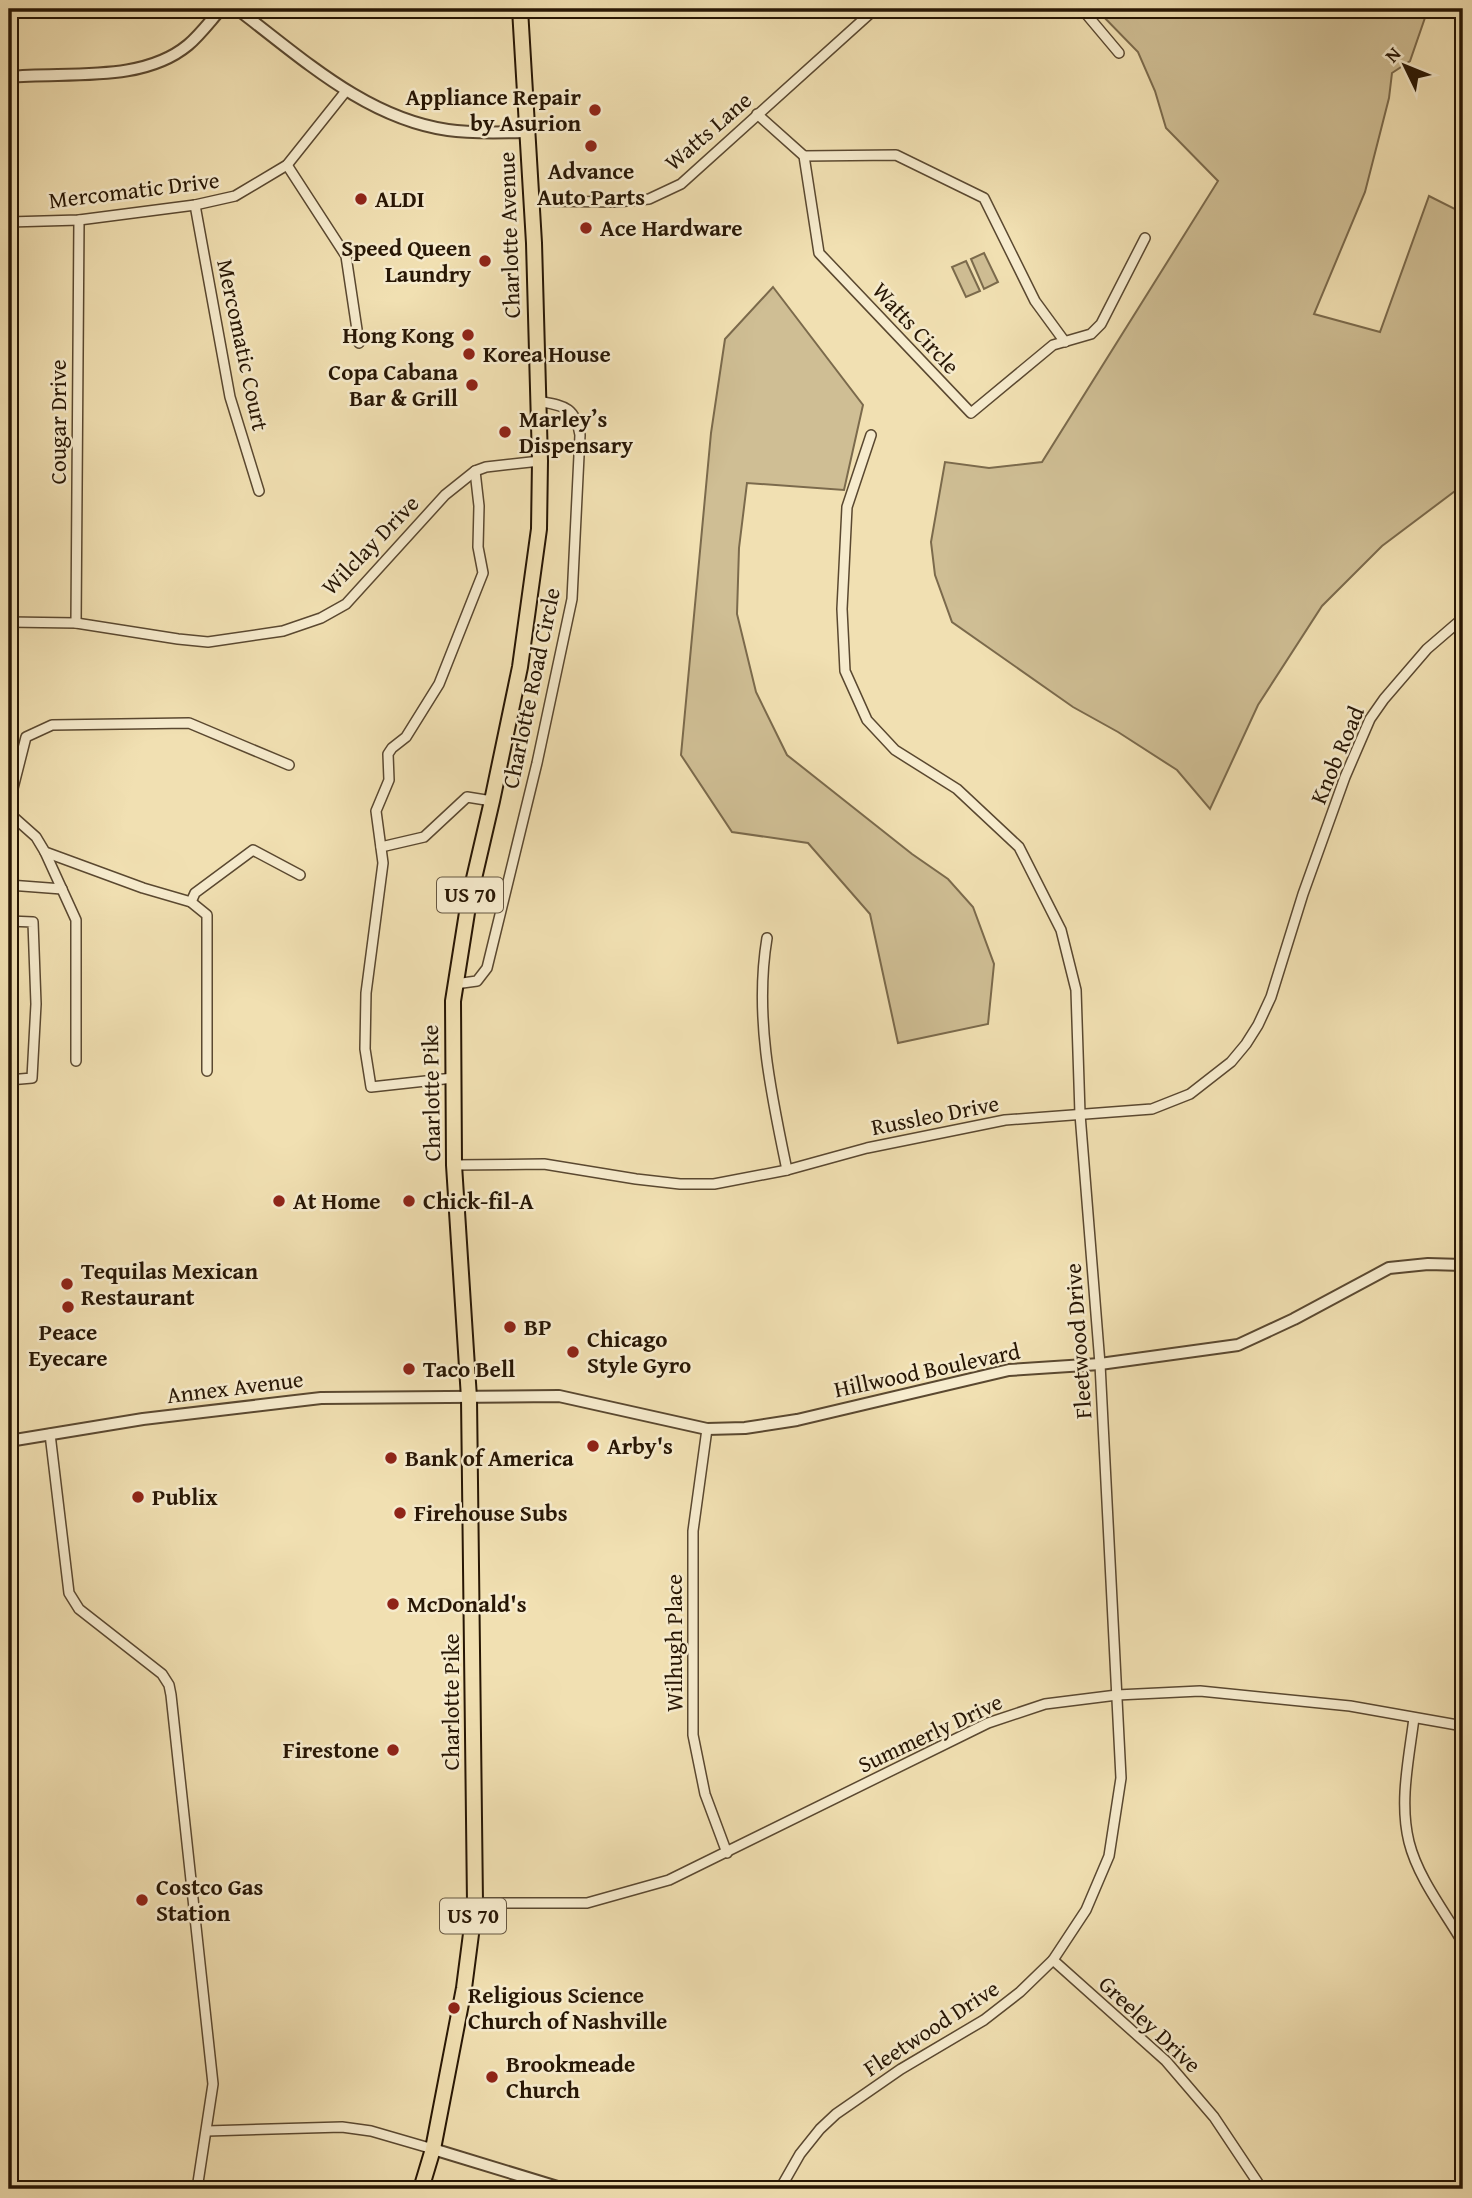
<svg xmlns="http://www.w3.org/2000/svg" width="1472" height="2198" font-family="'Gentium Book Plus',serif">
  <style>
    .green { fill: #cfbe94; stroke: #7b6a4c; stroke-width: 2 }
    .lines { fill: none; stroke-linecap: round; stroke-linejoin: round }
    .minor-casing { stroke: #5a4830; stroke-width: 12 }
    .tertiary-casing { stroke: #5a4830; stroke-width: 14 }
    .primary-casing { stroke: #271604; stroke-width: 18 }
    .minor { stroke: #f6ebcd; stroke-width: 9 }
    .tertiary { stroke: #f6ebcd; stroke-width: 10 }
    .primary { stroke: #f1e0b2; stroke-width: 14 }
    .poi-dot { fill: #8f2418; stroke: #f6ebcd; stroke-width: 2.5 }
    .labels { text-anchor: middle; stroke-width: 5; stroke-linejoin: round; paint-order: stroke }
    .shield { fill: #f6ebcd; stroke: #655640; stroke-width: 2 }
    .shield-label { font-size: 21px; font-weight: bold; fill: #271604 }
    .poi-label { font-size: 23px; font-weight: bold; fill: #271604; stroke: #f6ebcd; text-anchor: start }
    .street-label { font-size: 23px; fill: #271604; stroke: #f6ebcd }
  </style>
  <rect width="100%" height="100%" fill="#f1e0b2"/>
  <filter id="stains"><feTurbulence type="fractalNoise" baseFrequency=".00286" numOctaves="4"/><feColorMatrix values="0 0 0 0 .2 0 0 0 0 .09 0 0 0 0 .02 0 0 0 .5 -.17"/></filter>
  <radialGradient id="worn" r=".72"><stop offset=".6" stop-color="#630" stop-opacity="0"/><stop offset="1" stop-color="#630" stop-opacity=".3"/></radialGradient>
  <!-- green -->
  <g class="green">
    <polygon points="1096,9 1428,9 1410,61 1392,73 1389,98 1365,192 1314,314 1380,332 1429,196 1463,213 1463,485 1382,546 1322,606 1258,705 1210,809 1177,770 1118,732 1073,707 952,622 935,575 931,542 945,462 989,468 1042,462 1218,181 1166,128 1155,91 1138,52"/>
    <polygon points="984,253 998,282 984,289 971,259"/>
    <polygon points="966,261 980,291 966,297 952,267"/>
    <polygon points="773,287 863,405 844,490 747,483 739,548 737,614 756,692 787,755 912,854 948,879 973,907 994,964 988,1024 898,1043 870,914 808,843 732,832 681,755 711,433 725,339"/>
  </g>
  <g class="lines">
    <defs>
      <g id="minor">
        <polyline points="1082,9 1119,53"/>
        <polyline points="757,114 804,156 819,253 971,413 1053,345 1091,334 1101,324 1145,238"/>
        <polyline points="804,156 896,155 984,198 1035,301 1065,342"/>
        <polyline points="287,165 346,256 359,343"/>
        <polyline points="532,201 616,202 649,199 681,184 875,9"/>
        <polyline points="195,205 230,397 259,491"/>
        <polyline points="9,222 79,220 195,205 235,196 287,165 346,91"/>
        <polyline points="9,622 76,623 178,639 208,642 283,631 321,618 346,604 445,495 475,471 486,467 540,461"/>
        <polyline points="76,623 79,220"/>
        <polyline points="9,804 26,737 52,725 189,723 289,765"/>
        <polyline points="9,813 36,837 45,852 143,888 191,902 207,915 207,1071"/>
        <polyline points="381,847 424,837 467,797 492,801"/>
        <polyline points="45,852 76,920 76,1061"/>
        <polyline points="9,885 62,889"/>
        <polyline points="191,902 195,893 253,850 300,875"/>
        <polyline points="9,921 33,922 36,1004 32,1078 9,1080"/>
        <path d="M767,938C754,1016 771,1094 787,1170"/>
        <path d="M455,984L477,981L487,968L537,763L572,599L580,435C575,406 564,406 538,401"/>
        <polyline points="453,1078 371,1087 365,1049 366,993 383,863 376,811 389,780 388,754 392,748 406,737 439,684 483,573 478,547 479,506 475,471"/>
        <polyline points="454,1165 544,1164 636,1179 680,1184 714,1184 787,1170 867,1148 1005,1120 1152,1109 1190,1094 1231,1062 1246,1044 1258,1025 1271,997 1303,894 1345,777 1370,719 1384,699 1427,649 1463,618"/>
        <polyline points="707,1429 693,1531 693,1735 705,1794 727,1853"/>
        <polyline points="50,1434 69,1593 79,1609 162,1674 169,1685 171,1695 213,2084 197,2189"/>
        <path d="M1414,1718C1409,1758 1399,1802 1409,1842C1418,1878 1445,1912 1463,1943"/>
        <polyline points="475,1903 587,1903 669,1880 988,1723 1045,1704 1117,1695 1200,1691 1350,1706 1463,1726"/>
        <polyline points="1053,1960 1166,2061 1214,2117 1262,2189"/>
        <polyline points="207,2131 342,2127 371,2131 433,2149"/>
        <polyline points="780,2189 800,2154 820,2129 836,2114 901,2069 984,2020 1020,1992 1053,1960 1086,1910 1109,1856 1121,1778 1100,1364 1080,1114 1076,990 1061,930 1019,847 957,789 895,750 867,720 845,671 842,609 847,507 871,435"/>
      </g>
      <g id="tertiary">
        <path d="M237,9C301,57 365,118 448,130C474,134 502,132 529,132"/>
        <path d="M9,77C65,71 141,84 188,45C200,35 211,20 221,9"/>
        <polyline points="9,1441 143,1419 321,1398 559,1396 707,1429 745,1428 797,1420 1009,1370 1100,1364 1238,1345 1294,1319 1389,1268 1428,1264 1463,1265"/>
        <polyline points="433,2149 564,2189"/>
      </g>
      <polyline id="primary" points="421,2189 433,2149 464,1988 475,1903 469,1398 454,1165 453,1001 469,900 492,801 520,667 539,529 540,461 534,243 520,9"/>
    </defs>
    <!-- minor casing -->
    <use href="#minor" class="minor-casing"/>
    <!-- tertiary casing -->
    <use href="#tertiary" class="tertiary-casing"/>
    <!-- primary casing -->
    <use href="#primary" class="primary-casing"/>
    <!-- minor -->
    <use href="#minor" class="minor"/>
    <!-- tertiary -->
    <use href="#tertiary" class="tertiary"/>
    <!-- primary -->
    <use href="#primary" class="primary"/>
  </g>
  <!-- markers -->
  <g class="poi-dot">
    <circle cx="595" cy="110" r="7"/>
    <circle cx="591" cy="146" r="7"/>
    <circle cx="361" cy="199" r="7"/>
    <circle cx="586" cy="228" r="7"/>
    <circle cx="485" cy="261" r="7"/>
    <circle cx="468" cy="335" r="7"/>
    <circle cx="469" cy="354" r="7"/>
    <circle cx="472" cy="385" r="7"/>
    <circle cx="505" cy="432" r="7"/>
    <circle cx="279" cy="1201" r="7"/>
    <circle cx="409" cy="1201" r="7"/>
    <circle cx="67" cy="1284" r="7"/>
    <circle cx="68" cy="1307" r="7"/>
    <circle cx="510" cy="1327" r="7"/>
    <circle cx="573" cy="1352" r="7"/>
    <circle cx="409" cy="1369" r="7"/>
    <circle cx="593" cy="1446" r="7"/>
    <circle cx="391" cy="1458" r="7"/>
    <circle cx="138" cy="1497" r="7"/>
    <circle cx="400" cy="1513" r="7"/>
    <circle cx="393" cy="1604" r="7"/>
    <circle cx="393" cy="1750" r="7"/>
    <circle cx="142" cy="1900" r="7"/>
    <circle cx="454" cy="2008" r="7"/>
    <circle cx="492" cy="2077" r="7"/>
  </g>
  <g class="labels">
    <!-- shield labels -->
    <g class="shield">
      <rect x="437" y="877.5" width="66" height="35" rx="5"/>
      <rect x="440" y="1898.5" width="66" height="35" rx="5"/>
    </g>
    <g class="shield-label">
      <text x="470" y="902">US 70</text>
      <text x="473" y="1923">US 70</text>
    </g>
    <!-- poi labels -->
    <g class="poi-label">
      <text x="581" y="105" text-anchor="end">Appliance Repair<tspan x="581" dy="26">by Asurion</tspan></text>
      <text x="591" y="179" text-anchor="middle">Advance<tspan x="591" dy="26">Auto Parts</tspan></text>
      <text x="375" y="207">ALDI</text>
      <text x="600" y="236">Ace Hardware</text>
      <text x="471" y="256" text-anchor="end">Speed Queen<tspan x="471" dy="26">Laundry</tspan></text>
      <text x="454" y="343" text-anchor="end">Hong Kong</text>
      <text x="483" y="362">Korea House</text>
      <text x="458" y="380" text-anchor="end">Copa Cabana<tspan x="458" dy="26">Bar &amp; Grill</tspan></text>
      <text x="519" y="427">Marley’s<tspan x="519" dy="26">Dispensary</tspan></text>
      <text x="293" y="1209">At Home</text>
      <text x="423" y="1209">Chick-fil-A</text>
      <text x="81" y="1279">Tequilas Mexican<tspan x="81" dy="26">Restaurant</tspan></text>
      <text x="524" y="1335">BP</text>
      <text x="68" y="1340" text-anchor="middle">Peace<tspan x="68" dy="26">Eyecare</tspan></text>
      <text x="587" y="1347">Chicago<tspan x="587" dy="26">Style Gyro</tspan></text>
      <text x="423" y="1377">Taco Bell</text>
      <text x="607" y="1454">Arby's</text>
      <text x="405" y="1466">Bank of America</text>
      <text x="152" y="1505">Publix</text>
      <text x="414" y="1521">Firehouse Subs</text>
      <text x="407" y="1612">McDonald's</text>
      <text x="379" y="1758" text-anchor="end">Firestone</text>
      <text x="156" y="1895">Costco Gas<tspan x="156" dy="26">Station</tspan></text>
      <text x="468" y="2003">Religious Science<tspan x="468" dy="26">Church of Nashville</tspan></text>
      <text x="506" y="2072">Brookmeade<tspan x="506" dy="26">Church</tspan></text>
    </g>
    <!-- street labels -->
    <g class="street-label">
      <text transform="translate(708 131) rotate(-41)" y="8">Watts Lane</text>
      <text transform="translate(134 190) rotate(-7)" y="8">Mercomatic Drive</text>
      <text transform="translate(509 235) rotate(-92)" y="8">Charlotte Avenue</text>
      <text transform="translate(916 328) rotate(47)" y="8">Watts Circle</text>
      <text transform="translate(243 345) rotate(78)" y="8">Mercomatic Court</text>
      <text transform="translate(58 422) rotate(-90)" y="8">Cougar Drive</text>
      <text transform="translate(370 545) rotate(-46)" y="8">Wilclay Drive</text>
      <text transform="translate(531 688) rotate(-78)" y="8">Charlotte Road Circle</text>
      <text transform="translate(1337 755) rotate(-67)" y="8">Knob Road</text>
      <text transform="translate(431 1093) rotate(-91)" y="8">Charlotte Pike</text>
      <text transform="translate(935 1115) rotate(-11)" y="8">Russleo Drive</text>
      <text transform="translate(1078 1341) rotate(-94)" y="8">Fleetwood Drive</text>
      <text transform="translate(927 1370) rotate(-12)" y="8">Hillwood Boulevard</text>
      <text transform="translate(235 1387) rotate(-7)" y="8">Annex Avenue</text>
      <text transform="translate(674 1643) rotate(-90)" y="8">Wilhugh Place</text>
      <text transform="translate(451 1702) rotate(-90)" y="8">Charlotte Pike</text>
      <text transform="translate(930 1733) rotate(-25)" y="8">Summerly Drive</text>
      <text transform="translate(1150 2024) rotate(43)" y="8">Greeley Drive</text>
      <text transform="translate(931 2028) rotate(-33)" y="8">Fleetwood Drive</text>
    </g>
  </g>
  <!-- margin -->
  <rect width="1472" height="2198" fill="none" stroke="#f1e0b2" stroke-width="35"/>
  <rect x="10" y="10" width="1451" height="2177" fill="none" stroke="#271604" stroke-width="3.5"/>
  <rect x="18" y="18" width="1437" height="2163" fill="none" stroke="#271604" stroke-width="2"/>
  <!-- north arrow -->
  <g transform="translate(1405 66) rotate(313)" stroke="#f6ebcd" stroke-width="5" paint-order="stroke">
  <path d="M0-5L12 26L0 18L-12 26Z" fill="#271604"/>
  <text y="-10" font-size="19" font-weight="bold" text-anchor="middle" fill="#271604">N</text>
  </g>
  <rect width="100%" height="100%" filter="url(#stains)"/>
  <rect width="100%" height="100%" fill="url(#worn)"/>
</svg>
